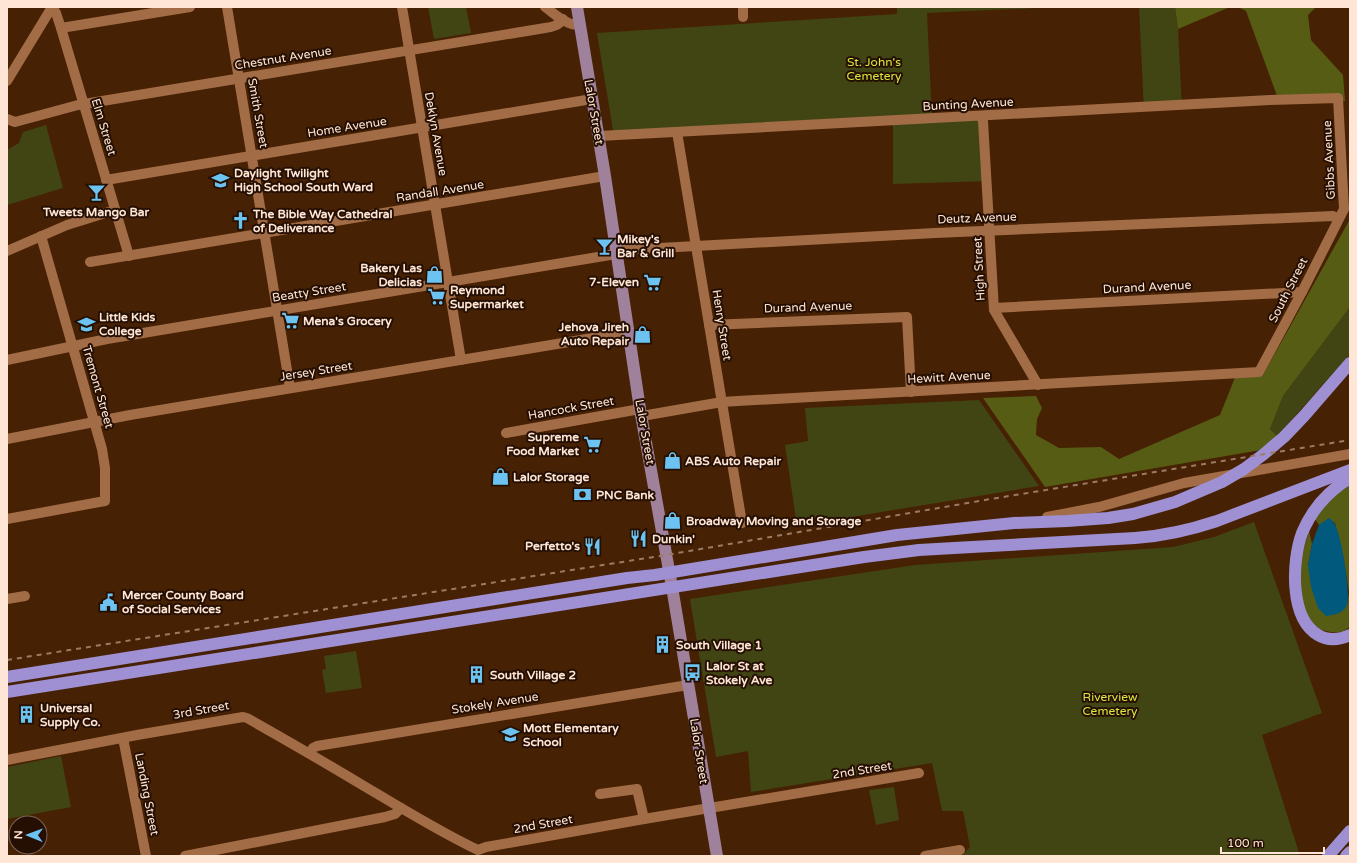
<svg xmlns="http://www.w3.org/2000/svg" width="1357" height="863" font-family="'Varela Round',sans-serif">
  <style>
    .green { fill: #414513 }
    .forest { fill: #565c14 }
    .water { fill: #015a7e }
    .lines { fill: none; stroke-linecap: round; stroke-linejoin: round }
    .minor { stroke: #a26c46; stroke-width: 10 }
    .major { stroke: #a0819b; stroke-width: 12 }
    .highway { stroke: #9f8fd3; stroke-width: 12 }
    .rail { stroke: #9b7b64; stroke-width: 2; stroke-dasharray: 5 5; stroke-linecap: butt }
    .labels { text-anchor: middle; stroke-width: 4; stroke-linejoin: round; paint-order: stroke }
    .street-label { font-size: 12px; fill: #fee5d5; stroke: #240f02 }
    .park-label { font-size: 12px; fill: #dbea3d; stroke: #240f02 }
    .poi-label { font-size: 12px; font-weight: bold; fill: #fee5d5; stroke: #240f02; text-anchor: start }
  </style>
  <rect width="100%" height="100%" fill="#472103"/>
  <!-- green -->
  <g class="green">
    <polygon points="428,7 466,7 471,33 434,39"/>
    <polygon points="897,7 1058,7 927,13 932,120 986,117 989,181 893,184 893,122 614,136 597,33 897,14"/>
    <polygon points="1139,7 1175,7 1178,29 1182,109 1144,111"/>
    <polygon points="46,125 63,188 7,205 7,150 19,143 23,132"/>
    <polygon points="1350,307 1350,354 1277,436 1270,429 1283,396"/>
    <polygon points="979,400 1039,486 797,526 785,445 808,441 805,408"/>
    <polygon points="1254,522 1322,713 1262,735 1300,856 962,856 970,847 963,811 942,811 932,763 751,792 748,751 716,757 690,599 915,565 1173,547 1214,537"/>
    <polygon points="356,651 362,688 326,693 322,670 326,669 324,656"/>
    <polygon points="61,756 71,807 7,819 7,767"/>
    <polygon points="894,787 899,820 876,825 869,790"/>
  </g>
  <!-- forest -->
  <g class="forest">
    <polygon points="1175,7 1230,7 1178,29"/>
    <polygon points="1238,7 1316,7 1308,15 1311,40 1343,75 1345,101 1280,104 1246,11"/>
    <polygon points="1350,219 1350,307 1283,396 1270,429 1277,436 1261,450 1045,487 983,398 1036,396 1042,408 1037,419 1036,435 1059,448 1101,447 1119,459 1220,415 1236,375 1263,375"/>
    <path d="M1350,485V626C1341,637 1326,631 1315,628L1303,607L1298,568L1309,531L1312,544L1308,565L1347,605L1349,592L1343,555L1335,523L1329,519L1319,525L1315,519L1330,499Z"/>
  </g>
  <!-- water -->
  <path class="water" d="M1329,518C1331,520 1333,521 1334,523C1341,532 1351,593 1347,605C1344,613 1334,615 1326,616L1318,608L1311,587L1308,565L1312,544L1319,525Z"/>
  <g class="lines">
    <!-- minor -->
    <g class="minor">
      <polyline points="52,7 56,13 61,28 129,256"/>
      <polyline points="227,7 290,388"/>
      <polyline points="402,7 461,360"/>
      <path d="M545,7C555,14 567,26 580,25"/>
      <polyline points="743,7 743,17"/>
      <polyline points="61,28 190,7"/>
      <polyline points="7,81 52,7"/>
      <polyline points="981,116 983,121 994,310 1038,385"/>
      <path d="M7,119L15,122L78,105L545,28C552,27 558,26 563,19"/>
      <polyline points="677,132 742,523"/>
      <polyline points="599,136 1270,100 1338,98 1344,209 1302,292 1259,372 738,401 722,402 642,416"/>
      <polyline points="106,180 592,99"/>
      <polyline points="7,251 67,225 115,210"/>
      <polyline points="90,262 605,176"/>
      <polyline points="994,308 1302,292"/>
      <polyline points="709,325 907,317 911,392"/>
      <polyline points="7,360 107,339 586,259 610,255 623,250 935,233 1333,216 1338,219"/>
      <polyline points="506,433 640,409"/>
      <polyline points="7,439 130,415 629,332"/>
      <polyline points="1047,517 1099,507 1184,483 1350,454"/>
      <polyline points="7,519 105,501 105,468 102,449 41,236"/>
      <polyline points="7,599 25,596"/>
      <polyline points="123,738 146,856"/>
      <polyline points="309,753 313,748 317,746 688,685"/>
      <path d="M7,760L137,735L243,717L247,718C288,741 329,765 369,789C405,810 440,832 478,850L486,847L644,819L919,773"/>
      <polyline points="600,794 637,789 644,819"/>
      <polyline points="185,856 385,817 395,814 401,808"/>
      <polyline points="925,856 960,850"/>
    </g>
    <!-- major -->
    <polyline class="major" points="577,7 605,176 640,409 672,587 717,856"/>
    <!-- highway -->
    <g class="highway">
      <path d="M1350,478C1328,491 1312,509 1302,533C1292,560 1289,618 1318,635C1328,641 1339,640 1350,635"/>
      <polyline points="7,677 627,578 655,575 897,535 1014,523 1067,521 1108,518 1133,514 1175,502 1222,482 1244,469 1264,454 1284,437 1304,416 1350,363"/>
      <path d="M7,692L864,557L919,550L954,548L1135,538C1164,536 1190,530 1217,521L1350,470"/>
      <polyline points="1328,856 1350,831"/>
      <polyline points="1346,856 1350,852"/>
    </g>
    <!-- rail -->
    <polyline class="rail" points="7,660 666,555 985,500 1350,440"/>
  </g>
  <!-- icons -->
  <defs>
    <symbol id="school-bare" viewBox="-9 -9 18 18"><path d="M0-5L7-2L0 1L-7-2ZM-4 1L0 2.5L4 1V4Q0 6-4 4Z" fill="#6cc3f2" stroke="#240f02" stroke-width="2.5" paint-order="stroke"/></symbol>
    <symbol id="bar-bare" viewBox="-9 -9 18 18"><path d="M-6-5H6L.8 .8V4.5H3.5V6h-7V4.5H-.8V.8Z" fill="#6cc3f2" stroke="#240f02" stroke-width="2.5" paint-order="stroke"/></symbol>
    <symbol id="church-bare" viewBox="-9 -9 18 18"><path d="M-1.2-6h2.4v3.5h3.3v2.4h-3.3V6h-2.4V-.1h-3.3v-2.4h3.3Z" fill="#6cc3f2" stroke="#240f02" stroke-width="2.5" paint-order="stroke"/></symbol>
    <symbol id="shop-bare" viewBox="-9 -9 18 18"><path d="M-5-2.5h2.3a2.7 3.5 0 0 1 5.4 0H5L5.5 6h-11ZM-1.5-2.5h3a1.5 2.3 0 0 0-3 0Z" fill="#6cc3f2" stroke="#240f02" stroke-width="2.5" paint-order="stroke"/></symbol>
    <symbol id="supermarket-bare" viewBox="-9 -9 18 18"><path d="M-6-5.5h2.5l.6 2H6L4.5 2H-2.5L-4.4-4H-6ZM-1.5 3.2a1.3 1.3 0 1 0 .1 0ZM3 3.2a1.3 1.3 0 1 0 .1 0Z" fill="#6cc3f2" stroke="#240f02" stroke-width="2.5" paint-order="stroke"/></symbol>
    <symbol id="bank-bare" viewBox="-9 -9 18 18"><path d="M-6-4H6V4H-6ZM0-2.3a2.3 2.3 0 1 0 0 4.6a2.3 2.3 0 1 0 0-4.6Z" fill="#6cc3f2" stroke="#240f02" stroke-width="2.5" paint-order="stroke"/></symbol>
    <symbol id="restaurant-bare" viewBox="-9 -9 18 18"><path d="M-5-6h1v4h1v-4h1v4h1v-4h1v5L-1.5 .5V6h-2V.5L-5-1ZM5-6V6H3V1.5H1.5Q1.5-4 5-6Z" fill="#6cc3f2" stroke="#240f02" stroke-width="2.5" paint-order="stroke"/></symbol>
    <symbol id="civic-bare" viewBox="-9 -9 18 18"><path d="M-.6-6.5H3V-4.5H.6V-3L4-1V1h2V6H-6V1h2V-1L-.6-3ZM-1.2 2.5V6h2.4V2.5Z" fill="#6cc3f2" stroke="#240f02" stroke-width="2.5" paint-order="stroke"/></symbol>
    <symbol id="building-bare" viewBox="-9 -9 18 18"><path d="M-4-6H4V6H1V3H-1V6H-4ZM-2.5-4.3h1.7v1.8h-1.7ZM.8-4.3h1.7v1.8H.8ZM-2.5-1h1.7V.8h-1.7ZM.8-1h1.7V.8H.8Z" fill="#6cc3f2" stroke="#240f02" stroke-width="2.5" paint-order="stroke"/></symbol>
    <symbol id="bus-bare" viewBox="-9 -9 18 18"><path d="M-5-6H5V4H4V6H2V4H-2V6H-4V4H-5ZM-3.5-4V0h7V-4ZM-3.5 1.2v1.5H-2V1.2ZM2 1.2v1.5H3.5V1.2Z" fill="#6cc3f2" stroke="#240f02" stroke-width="2.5" paint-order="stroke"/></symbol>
  </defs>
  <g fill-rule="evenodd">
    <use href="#school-bare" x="208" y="168" width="25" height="25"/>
    <use href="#bar-bare" x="84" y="180" width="25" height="25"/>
    <use href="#church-bare" x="228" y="208" width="25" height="25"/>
    <use href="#bar-bare" x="592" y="234" width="25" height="25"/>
    <use href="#shop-bare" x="422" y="262" width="25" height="25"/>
    <use href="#supermarket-bare" x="640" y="270" width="25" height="25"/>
    <use href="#supermarket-bare" x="424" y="284" width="25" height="25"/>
    <use href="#supermarket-bare" x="278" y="308" width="25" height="25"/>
    <use href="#school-bare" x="74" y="312" width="25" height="25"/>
    <use href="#shop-bare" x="630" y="322" width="25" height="25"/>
    <use href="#supermarket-bare" x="580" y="432" width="25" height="25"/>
    <use href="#shop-bare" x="660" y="448" width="25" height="25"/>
    <use href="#shop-bare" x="488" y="464" width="25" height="25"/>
    <use href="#bank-bare" x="570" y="482" width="25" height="25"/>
    <use href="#shop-bare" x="660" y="508" width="25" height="25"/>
    <use href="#restaurant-bare" x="626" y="526" width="25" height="25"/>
    <use href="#restaurant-bare" x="580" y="534" width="25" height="25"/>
    <use href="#civic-bare" x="96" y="590" width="25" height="25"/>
    <use href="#building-bare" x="650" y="632" width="25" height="25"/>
    <use href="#bus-bare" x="680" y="660" width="25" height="25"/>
    <use href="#building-bare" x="464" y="662" width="25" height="25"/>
    <use href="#building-bare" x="14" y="702" width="25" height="25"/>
    <use href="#school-bare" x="498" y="722" width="25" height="25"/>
  </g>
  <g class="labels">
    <!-- street labels -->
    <g class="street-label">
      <text transform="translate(283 58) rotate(-9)" y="4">Chestnut Avenue</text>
      <text transform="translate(968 104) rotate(-3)" y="4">Bunting Avenue</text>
      <text transform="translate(594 112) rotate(80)" y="4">Lalor Street</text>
      <text transform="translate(258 113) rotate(80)" y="4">Smith Street</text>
      <text transform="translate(104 127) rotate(73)" y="4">Elm Street</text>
      <text transform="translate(347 127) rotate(-9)" y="4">Home Avenue</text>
      <text transform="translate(436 134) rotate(80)" y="4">Deklyn Avenue</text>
      <text transform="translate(1329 160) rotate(-93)" y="4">Gibbs Avenue</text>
      <text transform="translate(440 191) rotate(-9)" y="4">Randall Avenue</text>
      <text transform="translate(977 218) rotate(-2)" y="4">Deutz Avenue</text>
      <text transform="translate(979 269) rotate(-93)" y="4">High Street</text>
      <text transform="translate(1147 287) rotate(-3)" y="4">Durand Avenue</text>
      <text transform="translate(1288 290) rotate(-63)" y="4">South Street</text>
      <text transform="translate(309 292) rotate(-9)" y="4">Beatty Street</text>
      <text transform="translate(808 307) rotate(-2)" y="4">Durand Avenue</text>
      <text transform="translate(722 325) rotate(81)" y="4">Henry Street</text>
      <text transform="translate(316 371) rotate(-9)" y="4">Jersey Street</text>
      <text transform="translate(949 377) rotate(-3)" y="4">Hewitt Avenue</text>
      <text transform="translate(98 387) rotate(74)" y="4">Tremont Street</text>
      <text transform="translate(571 408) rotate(-10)" y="4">Hancock Street</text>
      <text transform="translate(645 432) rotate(80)" y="4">Lalor Street</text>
      <text transform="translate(495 703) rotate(-9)" y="4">Stokely Avenue</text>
      <text transform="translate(201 710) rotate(-10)" y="4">3rd Street</text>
      <text transform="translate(699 751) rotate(81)" y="4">Lalor Street</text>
      <text transform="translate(862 770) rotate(-9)" y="4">2nd Street</text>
      <text transform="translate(147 794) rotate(79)" y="4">Landing Street</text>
      <text transform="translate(543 824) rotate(-10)" y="4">2nd Street</text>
    </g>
    <!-- park labels -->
    <g class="park-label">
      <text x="874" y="66">St. John's<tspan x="874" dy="14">Cemetery</tspan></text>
      <text x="1110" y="701">Riverview<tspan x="1110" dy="14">Cemetery</tspan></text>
    </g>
    <!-- poi labels -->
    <g class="poi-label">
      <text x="234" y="177">Daylight Twilight<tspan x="234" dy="14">High School South Ward</tspan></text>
      <text x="96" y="216" text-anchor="middle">Tweets Mango Bar</text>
      <text x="253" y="218">The Bible Way Cathedral<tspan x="253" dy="14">of Deliverance</tspan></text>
      <text x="617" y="243">Mikey's<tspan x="617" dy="14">Bar &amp; Grill</tspan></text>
      <text x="422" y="272" text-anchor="end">Bakery Las<tspan x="422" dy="14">Delicias</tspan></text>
      <text x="639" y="286" text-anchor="end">7-Eleven</text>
      <text x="450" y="294">Reymond<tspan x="450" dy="14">Supermarket</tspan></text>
      <text x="99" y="321">Little Kids<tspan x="99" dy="14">College</tspan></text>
      <text x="303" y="325">Mena's Grocery</text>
      <text x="629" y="331" text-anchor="end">Jehova Jireh<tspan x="629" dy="14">Auto Repair</tspan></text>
      <text x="579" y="441" text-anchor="end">Supreme<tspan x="579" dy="14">Food Market</tspan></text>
      <text x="685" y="465">ABS Auto Repair</text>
      <text x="513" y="481">Lalor Storage</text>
      <text x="596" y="499">PNC Bank</text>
      <text x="686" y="525">Broadway Moving and Storage</text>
      <text x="652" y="543">Dunkin'</text>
      <text x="580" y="550" text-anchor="end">Perfetto's</text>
      <text x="122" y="599">Mercer County Board<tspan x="122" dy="14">of Social Services</tspan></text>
      <text x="676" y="649">South Village 1</text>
      <text x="706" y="670">Lalor St at<tspan x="706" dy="14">Stokely Ave</tspan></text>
      <text x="490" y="679">South Village 2</text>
      <text x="40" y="712">Universal<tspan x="40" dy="14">Supply Co.</tspan></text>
      <text x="523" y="732">Mott Elementary<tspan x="523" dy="14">School</tspan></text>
    </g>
  </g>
  <!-- border -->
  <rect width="1357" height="863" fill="none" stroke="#fee5d5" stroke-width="16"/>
  <!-- north arrow -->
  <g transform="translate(28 835) rotate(271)"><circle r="19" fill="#240f02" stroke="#7b6556"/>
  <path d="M0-3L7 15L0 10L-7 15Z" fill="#6cc3f2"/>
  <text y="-6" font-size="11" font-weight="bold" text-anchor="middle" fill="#fee5d5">N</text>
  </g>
  <!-- scale -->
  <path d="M1221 847v6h103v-6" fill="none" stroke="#fee5d5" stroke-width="2"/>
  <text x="1227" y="847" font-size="12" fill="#fee5d5" stroke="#240f02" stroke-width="3" paint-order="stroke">100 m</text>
</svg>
